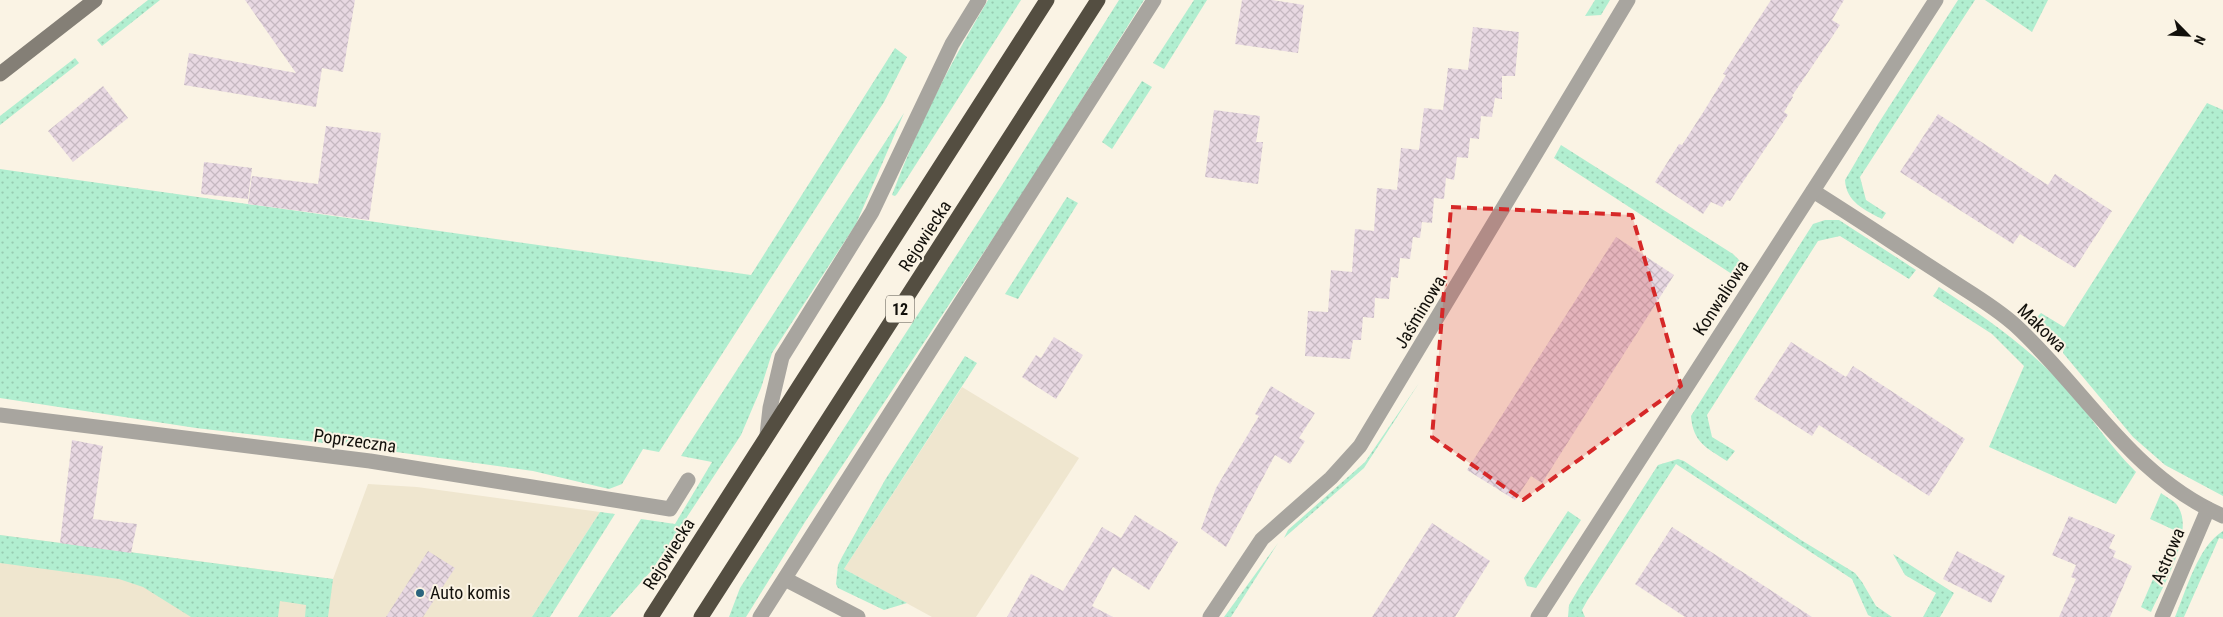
<svg xmlns="http://www.w3.org/2000/svg" width="2223" height="617" font-family="'Roboto Condensed',sans-serif">
  <style>
    .built { fill: #efe6cf }
    .grass { fill: url(#grass-dots) }
    .building { fill: url(#building-cross-hatch) }
    .lines { fill: none; stroke-linecap: round; stroke-linejoin: round }
    .street { stroke: #a8a59f; stroke-width: 15 }
    .secondary { stroke: #847f76; stroke-width: 15 }
    .highway { stroke: #544e41; stroke-width: 15 }
    .marked { fill: #d62828; fill-opacity: 0.2; stroke: #d62828; stroke-width: 4; stroke-dasharray: 10 6; stroke-linejoin: round }
    .poi-dot { fill: #2a647d; stroke: #faf3e4; stroke-width: 2 }
    .labels { text-anchor: middle; stroke-width: 4; stroke-linejoin: round; paint-order: stroke }
    .shield { fill: #faf3e4; stroke: #58544c; stroke-width: 1 }
    .shield-label { font-size: 16px; font-weight: bold; fill: #12100b }
    .street-label { font-size: 18px; fill: #12100b; stroke: #faf3e4 }
    .poi-label { font-size: 18px; fill: #12100b; stroke: #faf3e4; text-anchor: start }
  </style>
  <defs>
    <pattern id="grass-dots" width="8" height="8" patternUnits="userSpaceOnUse" patternTransform="scale(1.25)"><rect width="8" height="8" fill="#b1eed0"/><path d="M2 2h.1M6 6h.1" fill="none" stroke="#97cbb1" stroke-width="1.8" stroke-linecap="round"/></pattern>
    <pattern id="building-cross-hatch" width="8" height="8" patternUnits="userSpaceOnUse" patternTransform="scale(1.25)"><rect width="8" height="8" fill="#e8d8e2"/><path d="M0 0l8 8M0 8l8-8" fill="none" stroke="#c6b8c1"/></pattern>
  </defs>
  <rect width="100%" height="100%" fill="#faf3e4"/>
  <!-- built -->
  <g class="built">
    <polygon points="962,387 1079,458 976,617 932,617 844,569"/>
    <polygon points="368,484 417,487 600,512 532,617 0,617 0,535 333,579"/>
  </g>
  <!-- grass -->
  <g class="grass">
    <polygon points="148,0 160,0 102,46 97,40"/>
    <path d="M988,0H1021L897,194L895,196L892,195C917,127 951,62 988,0Z"/>
    <polygon points="1119,0 1144,0 1023,193 805,522 746,617 729,617 740,588 1004,182"/>
    <polygon points="1194,0 1207,0 1164,69 1153,63"/>
    <polygon points="1595,0 1610,0 1601,15 1585,16"/>
    <path d="M1958,0H1975L1860,177L1866,200L1886,213L1882,219C1865,210 1846,202 1845,180L1878,124Z"/>
    <polygon points="1985,0 2048,0 2032,32"/>
    <polygon points="895,48 907,57 884,102 659,452 643,449 622,484 609,489 533,471 375,449 196,428 0,398 0,169 751,275"/>
    <polygon points="75,58 79,63 0,125 0,116"/>
    <polygon points="1142,81 1152,87 1112,149 1102,142"/>
    <polygon points="2207,103 2223,110 2223,496 2165,465 2133,437 2063,353 2064,348 2058,339 2035,319 2041,313 2064,327"/>
    <polygon points="904,113 856,224 772,353 761,388 741,435 652,570 610,617 578,617 641,519 675,524 712,462 681,456"/>
    <polygon points="1561,145 1733,254 1745,266 1738,278 1554,158"/>
    <polygon points="1067,197 1078,203 1018,299 1005,294"/>
    <path d="M1825,220H1839L1916,270L1909,279L1840,236L1818,241L1707,415L1712,437L1735,451L1727,461C1707,448 1693,443 1691,416L1813,224Z"/>
    <path d="M1939,287C1983,316 2027,346 2062,384C2089,412 2108,445 2136,472L2116,504L1989,447L2024,366L1992,334L1933,296Z"/>
    <polygon points="965,356 977,363 844,569 907,603 884,610 838,588 836,584 838,565 842,557 885,480"/>
    <polygon points="1419,383 1364,468 1284,538 1288,530 1365,462"/>
    <polygon points="1678,459 1684,461 1801,540 1855,573 1862,582 1876,606 1892,617 1872,617 1868,615 1852,579 1676,464 1587,601 1582,610 1585,617 1568,617 1569,605 1579,588 1658,465"/>
    <path d="M2161,493C2166,497 2173,500 2177,505C2196,531 2163,586 2151,612L2141,607L2174,530L2150,519Z"/>
    <polygon points="1568,511 1581,520 1536,588 1527,586 1524,578"/>
    <polygon points="600,512 615,514 550,617 532,617"/>
    <path d="M2223,531V539L2219,538L2184,617H2175C2186,591 2198,546 2223,531Z"/>
    <polygon points="0,535 333,579 328,617 305,617 306,605 280,601 278,617 191,617 143,587 119,579 0,563"/>
    <polygon points="1278,543 1231,617 1224,617"/>
    <polygon points="1893,554 1954,593 1940,617 1923,617 1936,593 1905,575"/>
  </g>
  <!-- building -->
  <g class="building">
    <polygon points="245,0 355,0 343,72 322,68 316,107 184,85 189,53 296,73"/>
    <polygon points="1242,0 1272,0 1304,5 1298,53 1235,44"/>
    <polygon points="1771,0 1844,0 1832,20 1840,25 1792,96 1793,97 1784,112 1788,115 1730,201 1727,200 1722,207 1711,202 1703,214 1655,182 1679,144 1682,145 1704,111 1726,75 1723,74"/>
    <polygon points="1473,27 1519,32 1515,76 1502,76 1502,99 1495,98 1492,117 1481,116 1479,139 1470,138 1468,158 1457,157 1454,180 1446,178 1444,199 1434,198 1432,223 1422,222 1420,238 1413,237 1410,259 1400,258 1398,278 1391,277 1389,299 1375,298 1374,318 1363,317 1361,340 1353,340 1350,359 1305,356 1308,311 1328,312 1331,270 1352,272 1355,229 1374,231 1377,188 1397,190 1401,148 1419,150 1424,108 1443,110 1448,68 1468,70"/>
    <polygon points="103,86 128,118 73,162 48,131"/>
    <polygon points="1214,110 1260,116 1256,142 1263,142 1258,184 1205,177"/>
    <polygon points="1938,114 2048,185 2055,174 2112,211 2075,268 2020,234 2013,244 1900,172"/>
    <polygon points="326,126 381,133 369,220 248,204 252,176 318,184"/>
    <polygon points="204,162 252,168 248,199 201,194"/>
    <polygon points="1616,237 1674,275 1542,483 1531,476 1515,500 1467,470"/>
    <polygon points="1054,337 1083,355 1056,399 1022,377 1036,355 1041,358"/>
    <polygon points="1791,342 1846,377 1853,366 1965,439 1929,496 1819,425 1812,436 1754,399"/>
    <polygon points="1271,386 1315,413 1299,438 1305,441 1290,464 1275,455 1226,547 1201,529 1216,488 1259,416 1255,414"/>
    <polygon points="72,440 103,446 93,519 137,524 131,553 60,543"/>
    <polygon points="1135,515 1178,542 1149,590 1113,567 1092,606 1113,617 1007,617 1031,574 1063,591 1102,527 1121,538"/>
    <polygon points="2069,516 2115,535 2109,548 2116,551 2113,557 2132,566 2110,617 2059,617 2076,579 2071,577 2076,565 2052,555"/>
    <polygon points="1432,523 1490,561 1455,617 1372,617"/>
    <polygon points="1672,527 1755,580 1812,617 1685,617 1635,584"/>
    <polygon points="428,551 455,568 423,617 386,617"/>
    <polygon points="1957,551 2005,576 1991,603 1943,579"/>
  </g>
  <g class="lines">
    <!-- street -->
    <g class="street">
      <path d="M1813,191C1856,218 1898,246 1940,273C1965,290 1993,305 2015,325C2086,390 2131,476 2223,516"/>
      <polyline points="0,415 370,461 670,509 688,480"/>
      <polyline points="767,435 770,408 782,357 872,212 952,44 979,0"/>
      <polyline points="785,579 858,617"/>
      <polyline points="760,617 1154,0"/>
      <polyline points="1210,617 1262,539 1331,478 1360,446 1628,0"/>
      <polyline points="1538,617 1936,0"/>
      <polyline points="2162,617 2208,509"/>
    </g>
    <!-- secondary -->
    <polyline class="secondary" points="0,74 95,0"/>
    <!-- highway -->
    <g class="highway">
      <polyline points="651,617 1047,0"/>
      <polyline points="701,617 1098,0"/>
    </g>
  </g>
  <!-- marked area -->
  <path class="marked" d="M1451,207L1632,215L1681,386L1523,500L1432,437Z"/>
  <!-- markers -->
  <circle class="poi-dot" cx="420" cy="593" r="5"/>
  <g class="labels">
    <!-- shield labels -->
    <rect class="shield" x="886" y="295.5" width="28" height="27" rx="4"/>
    <g class="shield-label">
      <text x="900" y="315">12</text>
    </g>
    <!-- street labels -->
    <g class="street-label">
      <text transform="translate(925 236) rotate(-57)" y="6">Rejowiecka</text>
      <text transform="translate(1721 298) rotate(-57)" y="6">Konwaliowa</text>
      <text transform="translate(1420 312) rotate(-59)" y="6">Jaśminowa</text>
      <text transform="translate(2042 328) rotate(44)" y="6">Makowa</text>
      <text transform="translate(355 441) rotate(8)" y="6">Poprzeczna</text>
      <text transform="translate(669 554) rotate(-58)" y="6">Rejowiecka</text>
      <text transform="translate(2168 556) rotate(-67)" y="6">Astrowa</text>
    </g>
    <!-- poi labels -->
    <g class="poi-label">
      <text x="430" y="599">Auto komis</text>
    </g>
  </g>
  <!-- north arrow -->
  <g transform="translate(2188 35) rotate(114)" stroke="#faf3e4" stroke-width="4" paint-order="stroke">
  <path d="M0-4L9 19L0 12L-9 19Z" fill="#12100b"/>
  <text y="-8" font-size="14" font-weight="bold" text-anchor="middle" fill="#12100b">N</text>
  </g>
</svg>
